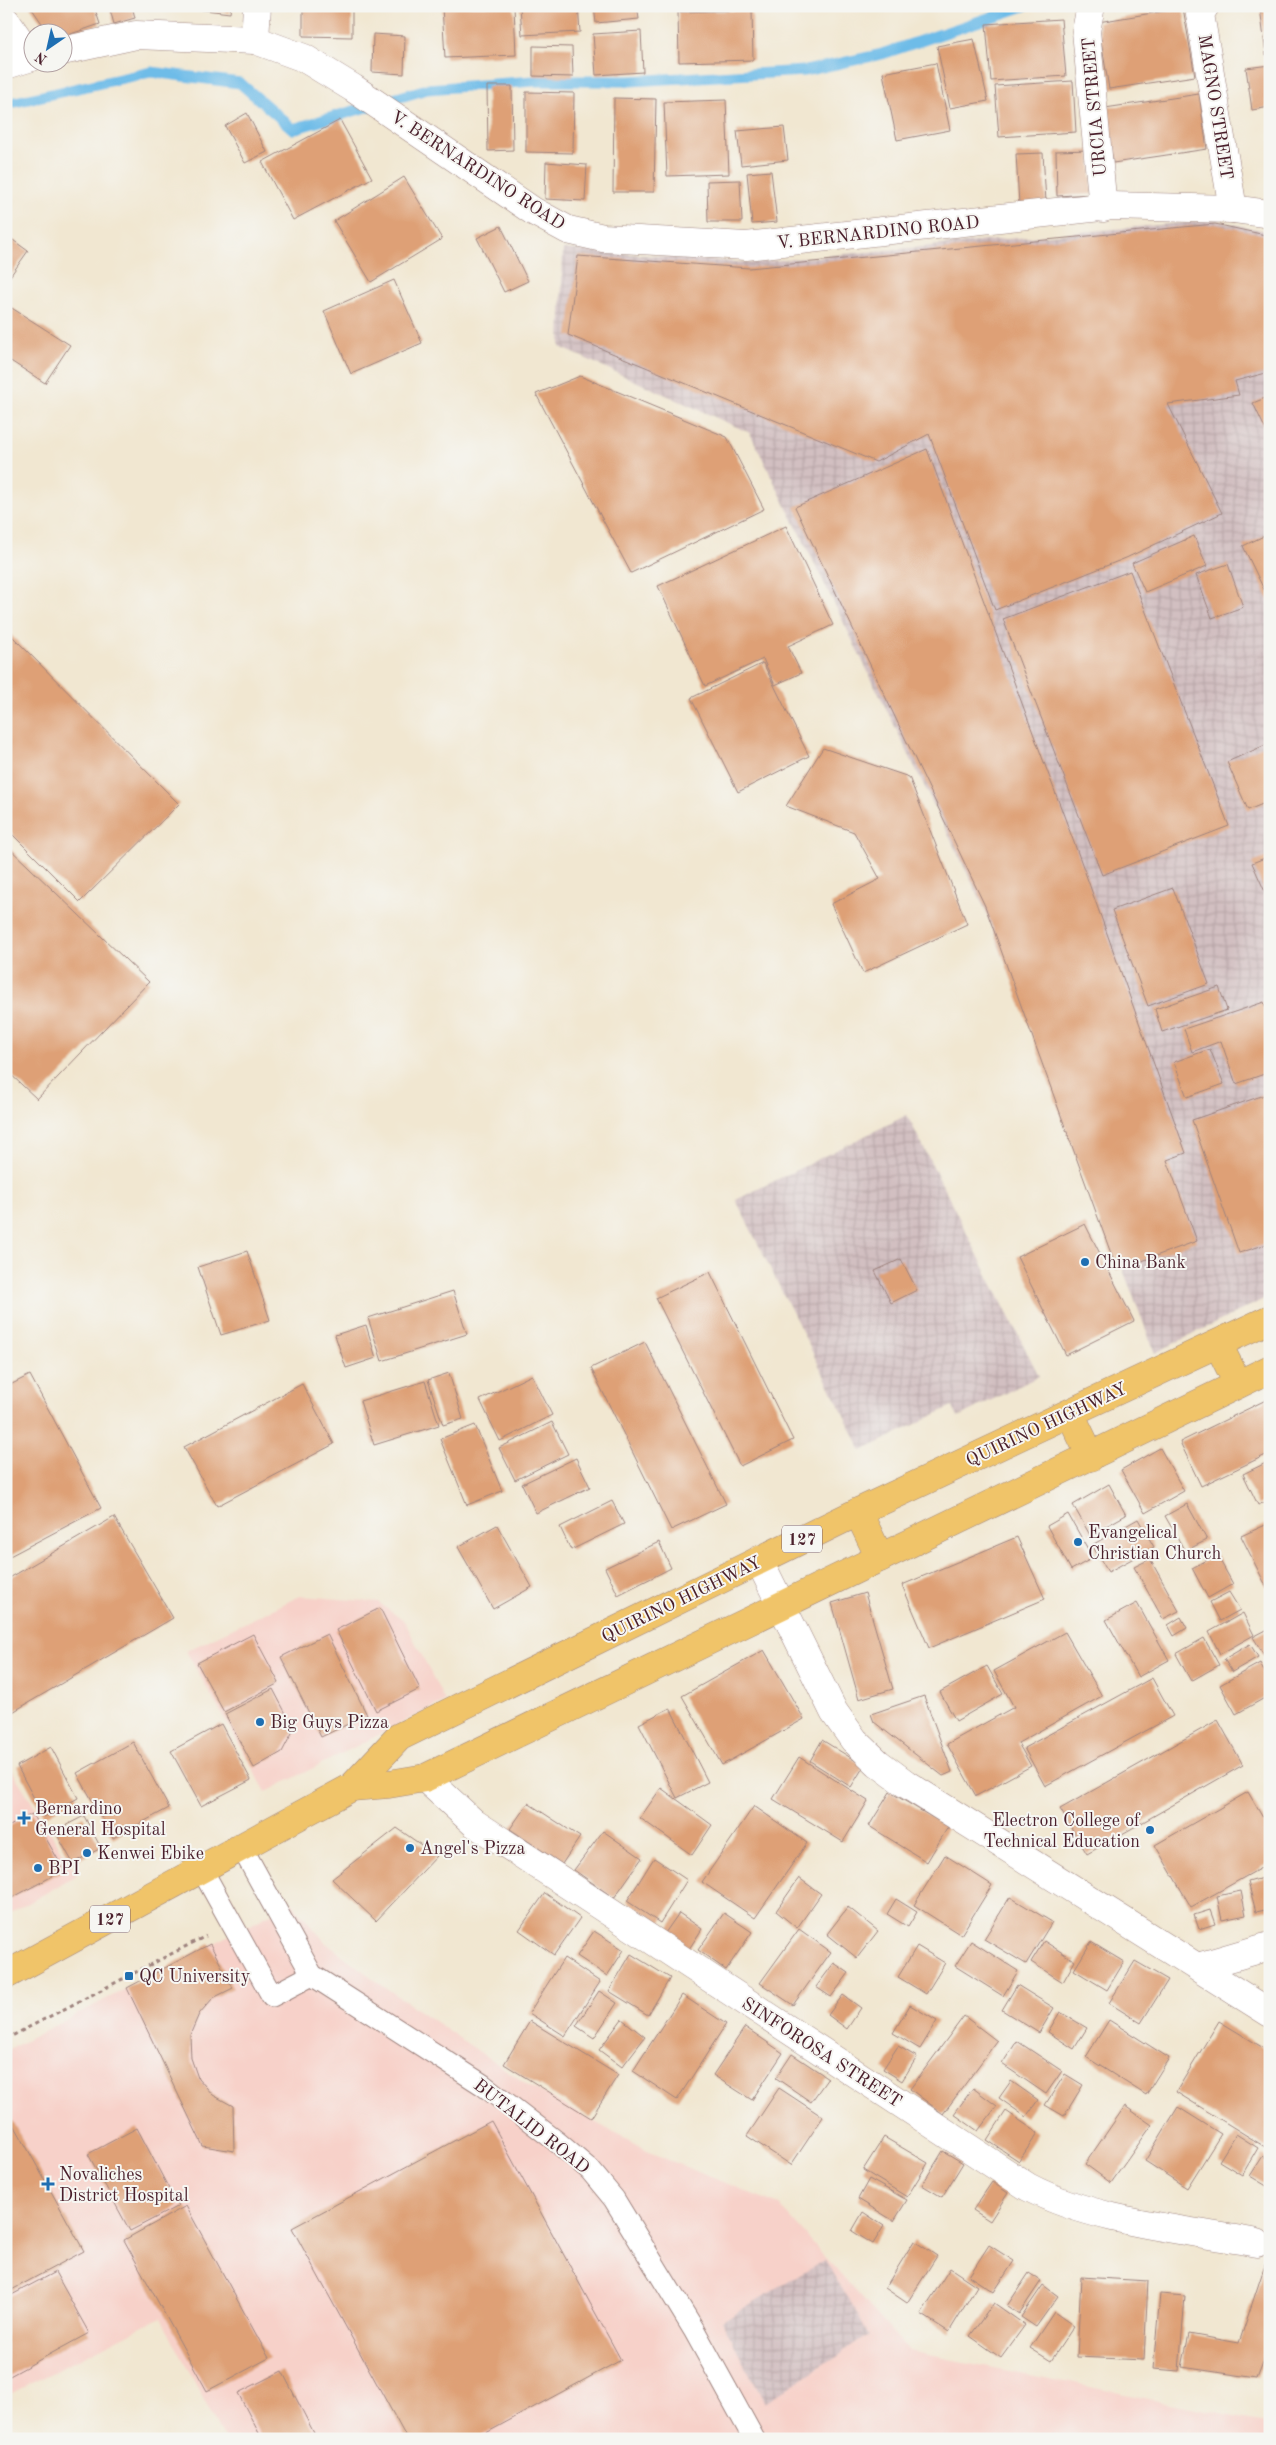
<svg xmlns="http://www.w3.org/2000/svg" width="1276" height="2445" font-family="'Old Standard TT',serif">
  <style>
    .built { fill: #f7d1c9 }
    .industrial { fill: url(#industrial-grid) }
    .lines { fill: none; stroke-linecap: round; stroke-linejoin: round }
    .stream { stroke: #6ebce8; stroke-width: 11 }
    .building { fill: #dea076 }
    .service-casing { stroke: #9e837e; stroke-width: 23 }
    .minor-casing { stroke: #9e837e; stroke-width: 29 }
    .primary-casing { stroke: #9e837e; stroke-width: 29 }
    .path { stroke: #9e837e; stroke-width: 3; stroke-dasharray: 4 4; stroke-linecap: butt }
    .service { stroke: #fff; stroke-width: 21 }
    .minor { stroke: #fff; stroke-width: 28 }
    .primary { stroke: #f0c469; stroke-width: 28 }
    .poi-dot { fill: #1f6fb2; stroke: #f6f6f2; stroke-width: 2 }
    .labels { text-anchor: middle; stroke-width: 4; stroke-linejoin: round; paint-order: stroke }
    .shield { fill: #f6f6f2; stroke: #7e6067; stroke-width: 1 }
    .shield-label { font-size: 16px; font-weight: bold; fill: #4a1f2b }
    .street-label { font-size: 18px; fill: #4a1f2b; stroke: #f6f6f2 }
    .poi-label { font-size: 18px; fill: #4a1f2b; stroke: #f6f6f2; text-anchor: start }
  </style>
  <defs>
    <pattern id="industrial-grid" width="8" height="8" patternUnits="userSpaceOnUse" patternTransform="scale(1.25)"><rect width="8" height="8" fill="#d2bfc1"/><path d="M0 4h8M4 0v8" fill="none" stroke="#b6a4a6"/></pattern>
  </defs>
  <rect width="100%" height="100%" fill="#f6f6f2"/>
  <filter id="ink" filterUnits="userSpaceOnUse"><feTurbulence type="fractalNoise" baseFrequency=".02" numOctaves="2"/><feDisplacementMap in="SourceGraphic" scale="10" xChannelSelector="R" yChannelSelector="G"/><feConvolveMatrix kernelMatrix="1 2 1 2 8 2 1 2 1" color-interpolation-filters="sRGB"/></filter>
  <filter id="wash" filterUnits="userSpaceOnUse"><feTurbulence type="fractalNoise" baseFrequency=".0096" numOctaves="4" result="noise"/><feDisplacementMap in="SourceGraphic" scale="20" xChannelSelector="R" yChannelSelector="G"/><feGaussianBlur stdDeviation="1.12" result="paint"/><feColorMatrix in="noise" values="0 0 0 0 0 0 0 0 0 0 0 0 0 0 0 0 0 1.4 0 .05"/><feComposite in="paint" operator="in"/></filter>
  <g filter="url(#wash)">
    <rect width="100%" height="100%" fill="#f1e7d1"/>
    <!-- built -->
    <g class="built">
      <polygon points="300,1596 378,1602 405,1622 445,1701 266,1792 186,1651"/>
      <polygon points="6,1761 77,1875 6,1916"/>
      <polygon points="292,1903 326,1943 383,1986 528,2085 649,2152 779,2205 909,2351 1270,2423 1270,2439 224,2439 161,2317 6,2396 6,2051"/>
    </g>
    <!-- industrial -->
    <g class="industrial">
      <polygon points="1213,220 1270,232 1270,1296 1155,1353 984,907 750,433 560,347 563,249 749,263"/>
      <polygon points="907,1115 1039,1376 958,1417 952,1406 862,1451 736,1200"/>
      <polygon points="825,2260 869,2334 765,2403 722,2321"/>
    </g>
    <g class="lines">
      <!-- stream -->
      <polyline class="stream" points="6,104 151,72 240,83 293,129 427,89 534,81 630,81 805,71 882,54 1024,6"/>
    </g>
    <g id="blocks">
      <!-- building -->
      <g class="building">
        <polygon points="30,6 94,6 100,24 62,37 62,32 48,32"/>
        <polygon points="109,6 132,6 135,18 114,24"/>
        <polygon points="171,6 231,6 230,13"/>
        <polygon points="303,6 352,6 352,37 303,36"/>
        <polygon points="442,6 514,6 516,55 445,58"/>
        <polygon points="520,6 578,6 580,32 522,35"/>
        <polygon points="594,6 637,6 639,19 596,23"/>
        <polygon points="1270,6 1270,55 1266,55 1260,7"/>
        <polygon points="1183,8 1195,76 1109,89 1098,22"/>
        <polygon points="752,10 753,60 679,62 678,12"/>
        <polygon points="1061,19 1066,76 991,81 986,24"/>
        <polygon points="641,31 643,72 596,75 593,34"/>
        <polygon points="373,34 405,36 404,74 372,72"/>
        <polygon points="974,39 988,101 950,108 937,46"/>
        <polygon points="533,46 572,47 573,77 533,76"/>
        <polygon points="936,63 950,130 897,140 883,73"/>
        <polygon points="1270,65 1270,107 1252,110 1246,68"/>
        <polygon points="1073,81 1076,132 999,137 995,86"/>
        <polygon points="487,86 512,86 513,150 488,151"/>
        <polygon points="526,92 574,93 573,153 526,152"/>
        <polygon points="1199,94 1207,149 1113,163 1105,108"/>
        <polygon points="614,98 656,99 654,192 613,192"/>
        <polygon points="726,100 729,174 667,176 664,102"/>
        <polygon points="247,113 267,152 245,163 225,126"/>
        <polygon points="340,120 372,178 293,220 262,162"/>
        <polygon points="784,127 788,160 741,165 737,131"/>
        <polygon points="1090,150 1092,194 1057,196 1056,151"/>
        <polygon points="1043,153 1046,202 1019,204 1016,154"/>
        <polygon points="546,162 587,165 585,201 545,199"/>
        <polygon points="771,171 777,222 752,224 747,173"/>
        <polygon points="404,177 442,239 371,282 334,221"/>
        <polygon points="740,180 742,222 708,222 707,181"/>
        <polygon points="1215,224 1270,236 1270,372 1235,381 1239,395 1168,404 1222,513 1126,558 995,610 929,434 876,462 568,335 578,256 749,268"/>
        <polygon points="501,226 528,281 504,292 477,238"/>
        <polygon points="6,235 28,251 6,282"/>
        <polygon points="394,280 422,343 351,374 324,311"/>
        <polygon points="7,305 70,345 45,383 6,358"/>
        <polygon points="580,376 727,437 764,509 631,573 536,394"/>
        <polygon points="1270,396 1270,439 1253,403"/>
        <polygon points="927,449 1082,864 1186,1153 1167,1160 1197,1241 1117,1270 985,906 795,507"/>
        <polygon points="786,526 833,625 788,646 801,673 775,685 763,659 705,686 658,586"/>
        <polygon points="1270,533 1270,602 1243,546"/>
        <polygon points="1194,536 1207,566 1145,592 1132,563"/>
        <polygon points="1228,564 1243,607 1212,618 1196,575"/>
        <polygon points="1130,571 1229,826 1102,875 1003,619"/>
        <polygon points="6,630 179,804 80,902 6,828"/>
        <polygon points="763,663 809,756 738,792 691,698"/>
        <polygon points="1270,743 1270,801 1248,810 1227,762"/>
        <polygon points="823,748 909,777 967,924 863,973 831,904 880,879 854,832 786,806"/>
        <polygon points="6,845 149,982 37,1099 6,1070"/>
        <polygon points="1270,856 1270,903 1252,863"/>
        <polygon points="1173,888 1209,984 1148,1006 1112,910"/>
        <polygon points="1219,987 1227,1010 1162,1032 1155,1009"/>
        <polygon points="1264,1002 1270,1019 1270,1072 1236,1084 1221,1041 1192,1052 1184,1029"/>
        <polygon points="1210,1049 1224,1084 1187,1097 1174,1062"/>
        <polygon points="1270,1093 1270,1243 1239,1253 1192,1120"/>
        <polygon points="1085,1224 1134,1321 1066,1355 1017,1257"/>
        <polygon points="247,1251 270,1320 221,1335 198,1267"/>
        <polygon points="901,1259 917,1290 891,1303 875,1271"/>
        <polygon points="710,1272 793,1440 740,1466 656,1298"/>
        <polygon points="453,1291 467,1334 382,1361 368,1318"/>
        <polygon points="366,1325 376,1358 346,1368 335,1335"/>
        <polygon points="645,1342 726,1504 671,1530 591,1368"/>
        <polygon points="449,1373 463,1419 443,1425 428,1380"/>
        <polygon points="30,1375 101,1508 6,1558 6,1387"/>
        <polygon points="532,1375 552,1415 500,1441 480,1400"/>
        <polygon points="425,1381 439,1425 374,1445 360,1401"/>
        <polygon points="302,1384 334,1444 217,1506 184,1447"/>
        <polygon points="1270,1398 1270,1453 1201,1486 1180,1442"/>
        <polygon points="552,1422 568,1454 515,1480 499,1448"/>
        <polygon points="475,1425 502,1491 467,1505 440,1439"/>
        <polygon points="1160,1448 1184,1491 1145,1513 1121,1470"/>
        <polygon points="576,1458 590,1487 536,1513 522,1484"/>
        <polygon points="1270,1461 1270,1500 1258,1505 1243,1474"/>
        <polygon points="1109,1484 1126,1515 1090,1535 1073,1505"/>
        <polygon points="612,1501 624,1524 571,1550 560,1527"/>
        <polygon points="1187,1504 1207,1540 1185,1551 1165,1516"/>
        <polygon points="1068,1514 1093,1558 1071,1570 1047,1526"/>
        <polygon points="114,1517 173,1618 11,1713 6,1706 6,1580"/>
        <polygon points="1138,1519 1154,1547 1108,1572 1092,1545"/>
        <polygon points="1270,1523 1270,1589 1268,1590 1241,1536"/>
        <polygon points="497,1525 532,1587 493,1609 458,1547"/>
        <polygon points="1017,1537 1045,1599 929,1648 902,1585"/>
        <polygon points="659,1542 671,1568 618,1595 605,1568"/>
        <polygon points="1217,1555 1233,1584 1208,1598 1192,1568"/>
        <polygon points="1150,1559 1179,1611 1163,1619 1134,1567"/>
        <polygon points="1229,1592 1240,1610 1220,1621 1210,1602"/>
        <polygon points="865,1593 893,1689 859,1699 832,1603"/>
        <polygon points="1137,1603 1169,1660 1138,1677 1106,1620"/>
        <polygon points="380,1608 420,1689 376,1711 336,1630"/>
        <polygon points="1243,1613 1254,1635 1220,1654 1209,1632"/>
        <polygon points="1181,1617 1187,1628 1174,1636 1168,1625"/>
        <polygon points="1270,1628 1270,1659 1267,1660 1253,1637"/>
        <polygon points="1065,1632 1102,1696 1018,1743 1031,1766 976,1796 947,1744 1014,1707 994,1671"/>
        <polygon points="253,1634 279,1683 224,1712 197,1663"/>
        <polygon points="327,1634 367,1715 321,1737 281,1657"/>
        <polygon points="1204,1638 1219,1665 1191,1681 1176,1654"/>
        <polygon points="1250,1644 1258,1657 1232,1672 1224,1659"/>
        <polygon points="764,1650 804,1719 722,1765 682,1696"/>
        <polygon points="1260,1663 1270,1682 1270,1695 1236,1714 1220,1685"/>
        <polygon points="987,1666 1003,1694 956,1721 940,1692"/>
        <polygon points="1152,1678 1173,1716 1045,1786 1024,1748"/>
        <polygon points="273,1689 294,1729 282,1752 254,1768 225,1714"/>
        <polygon points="924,1696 952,1772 943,1776 874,1722 871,1714"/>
        <polygon points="670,1708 708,1782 677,1798 639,1724"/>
        <polygon points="1218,1720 1243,1765 1087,1854 1060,1809"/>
        <polygon points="221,1724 251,1780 201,1806 171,1751"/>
        <polygon points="822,1740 864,1766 851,1787 810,1761"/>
        <polygon points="133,1742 169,1808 113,1838 77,1773"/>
        <polygon points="51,1747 78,1798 44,1817 17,1766"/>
        <polygon points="799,1757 868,1801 843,1842 773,1799"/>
        <polygon points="661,1788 712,1825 692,1855 640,1818"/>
        <polygon points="890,1792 948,1827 927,1862 869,1826"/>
        <polygon points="1248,1792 1270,1830 1270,1863 1191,1907 1155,1845"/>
        <polygon points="528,1803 580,1837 562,1864 510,1829"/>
        <polygon points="754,1806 807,1843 755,1918 702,1882"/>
        <polygon points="32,1814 64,1870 6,1901 6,1828"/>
        <polygon points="84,1816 101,1848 73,1863 55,1831"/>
        <polygon points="397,1828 437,1856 376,1921 332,1879"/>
        <polygon points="603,1831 642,1858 614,1898 574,1870"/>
        <polygon points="945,1855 992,1885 961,1935 914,1905"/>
        <polygon points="654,1858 687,1880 660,1923 627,1901"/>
        <polygon points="1270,1876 1270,1909 1256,1912 1248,1882"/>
        <polygon points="799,1878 821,1894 797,1928 776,1911"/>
        <polygon points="1241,1891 1246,1915 1222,1920 1217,1896"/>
        <polygon points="545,1893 580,1918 554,1955 519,1930"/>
        <polygon points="1010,1897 1052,1922 1026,1964 984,1939"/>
        <polygon points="896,1899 917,1912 908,1927 887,1914"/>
        <polygon points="848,1907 878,1931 857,1958 827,1934"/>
        <polygon points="1210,1910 1215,1924 1199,1929 1194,1915"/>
        <polygon points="679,1913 702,1929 689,1949 665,1933"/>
        <polygon points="724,1913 752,1932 726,1970 698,1950"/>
        <polygon points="799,1929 831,1952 793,2005 760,1983"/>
        <polygon points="594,1931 624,1950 607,1976 577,1956"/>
        <polygon points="971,1941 1018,1971 1003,1996 955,1966"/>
        <polygon points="1044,1941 1075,1961 1063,1982 1031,1962"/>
        <polygon points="1091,1942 1124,1962 1107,1990 1074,1970"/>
        <polygon points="210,1944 233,1988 213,1998 199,2014 190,2035 191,2058 198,2078 213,2095 233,2106 234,2151 203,2146 127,1988"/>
        <polygon points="917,1946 945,1963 926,1994 898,1977"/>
        <polygon points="631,1954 670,1978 648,2015 609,1991"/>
        <polygon points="564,1958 600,1982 565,2036 529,2013"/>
        <polygon points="1135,1961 1168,1980 1141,2023 1109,2003"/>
        <polygon points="834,1963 849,1973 831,1997 816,1987"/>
        <polygon points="1017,1985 1054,2008 1039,2033 1002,2010"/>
        <polygon points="599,1991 617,2003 594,2038 576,2026"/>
        <polygon points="682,1995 726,2024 677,2100 633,2071"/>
        <polygon points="843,1995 861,2008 847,2029 828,2015"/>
        <polygon points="910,2005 937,2021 920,2049 893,2033"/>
        <polygon points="1060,2012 1087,2028 1074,2049 1048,2032"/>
        <polygon points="964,2016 997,2041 943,2114 910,2089"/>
        <polygon points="622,2019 645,2037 622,2067 599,2050"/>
        <polygon points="1109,2020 1169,2058 1146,2095 1086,2057"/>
        <polygon points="530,2021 618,2075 591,2118 504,2064"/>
        <polygon points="1219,2021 1270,2052 1270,2150 1176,2092"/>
        <polygon points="745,2027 783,2053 752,2100 713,2075"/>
        <polygon points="1017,2041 1062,2071 1046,2094 1002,2064"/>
        <polygon points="898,2046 917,2057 902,2081 883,2069"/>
        <polygon points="792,2054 828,2078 811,2102 776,2078"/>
        <polygon points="1065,2074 1083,2085 1064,2116 1045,2105"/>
        <polygon points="1011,2081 1038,2100 1026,2117 999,2098"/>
        <polygon points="779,2088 823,2117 791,2165 747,2136"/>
        <polygon points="973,2088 997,2106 978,2131 954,2114"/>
        <polygon points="1125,2106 1152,2125 1111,2183 1085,2164"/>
        <polygon points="1178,2107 1221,2134 1187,2188 1145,2161"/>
        <polygon points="6,2110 84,2251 6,2293"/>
        <polygon points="1006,2111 1038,2133 1019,2161 987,2140"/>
        <polygon points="491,2121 621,2360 475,2439 407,2439 292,2228"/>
        <polygon points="137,2128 178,2206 130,2231 88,2154"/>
        <polygon points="1236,2134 1258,2148 1242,2175 1219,2161"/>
        <polygon points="884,2137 928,2163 907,2197 863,2170"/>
        <polygon points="943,2151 963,2163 942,2197 922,2185"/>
        <polygon points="1263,2156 1270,2160 1270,2188 1250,2176"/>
        <polygon points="869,2179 907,2200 894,2221 858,2199"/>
        <polygon points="992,2182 1008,2193 990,2221 973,2210"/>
        <polygon points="186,2206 269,2358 207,2391 124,2240"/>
        <polygon points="863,2212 884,2226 873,2244 852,2231"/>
        <polygon points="914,2241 937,2256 907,2303 885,2288"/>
        <polygon points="989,2245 1014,2261 994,2292 969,2276"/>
        <polygon points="1268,2256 1270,2257 1270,2344 1257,2378 1182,2367 1189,2334 1239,2343"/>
        <polygon points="950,2268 977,2286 949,2332 921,2314"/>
        <polygon points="55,2272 89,2333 6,2378 6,2298"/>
        <polygon points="1029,2273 1041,2281 1019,2314 1007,2306"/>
        <polygon points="1081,2277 1148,2281 1144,2360 1077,2357"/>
        <polygon points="1043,2285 1058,2296 1036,2327 1021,2317"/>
        <polygon points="1160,2294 1185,2296 1179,2371 1153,2369"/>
        <polygon points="994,2303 1025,2325 1001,2358 970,2336"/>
        <polygon points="1054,2312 1074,2326 1051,2361 1030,2348"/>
        <polygon points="282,2371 317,2439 262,2439 238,2393"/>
      </g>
    </g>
  </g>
  <g filter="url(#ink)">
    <use href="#blocks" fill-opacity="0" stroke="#9e837e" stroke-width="1"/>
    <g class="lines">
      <defs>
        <g id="service">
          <polyline points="241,1846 312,1975 483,2085 556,2141 590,2170 614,2199 694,2330 754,2439"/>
          <polyline points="201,1868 272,1996 312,1975"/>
        </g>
        <g id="minor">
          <polyline points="1091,6 1086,31 1103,208"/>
          <polyline points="1205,6 1200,14 1233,209"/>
          <polyline points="6,21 31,57"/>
          <polyline points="255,40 257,6"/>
          <polyline points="62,51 136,35 255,40 304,58 353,88 533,211 568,230 603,238 746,246 1110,206 1233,209 1270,214"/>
          <polyline points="6,65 32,57"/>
          <polyline points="759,1560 834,1712 854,1740 878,1763 906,1784 1270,2013"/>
          <path d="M425,1778L474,1823L1028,2187C1095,2222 1183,2229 1257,2243"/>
          <polyline points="1198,1967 1270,1946"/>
        </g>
        <g id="primary">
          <polyline points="1218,1344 1238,1384"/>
          <polyline points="1070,1413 1091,1457"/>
          <polyline points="858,1512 880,1558"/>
          <polyline points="352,1787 389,1784 425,1778 1270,1369"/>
          <polyline points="6,1975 352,1787 399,1737 858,1512 1270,1319"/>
        </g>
      </defs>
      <!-- service casing -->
      <use href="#service" class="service-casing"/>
      <!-- minor casing -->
      <use href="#minor" class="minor-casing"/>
      <!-- primary casing -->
      <use href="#primary" class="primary-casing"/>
      <!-- path -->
      <polyline class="path" points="6,2039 206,1936"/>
      <!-- service -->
      <use href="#service" class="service"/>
      <!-- minor -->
      <use href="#minor" class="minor"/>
      <!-- primary -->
      <use href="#primary" class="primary"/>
    </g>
  </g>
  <!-- markers -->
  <g class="poi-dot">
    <circle cx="1085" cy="1262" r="5"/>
    <circle cx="1078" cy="1542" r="5"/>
    <circle cx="260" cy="1722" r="5"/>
    <path d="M21.5 1810.5h5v5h5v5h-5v5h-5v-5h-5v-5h5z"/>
    <circle cx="1150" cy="1830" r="5"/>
    <circle cx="410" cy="1848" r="5"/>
    <circle cx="87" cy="1853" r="5"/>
    <circle cx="38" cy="1868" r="5"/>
    <rect x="124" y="1971" width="10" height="10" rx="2.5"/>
    <path d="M45.5 2176.5h5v5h5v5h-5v5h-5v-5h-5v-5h5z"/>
  </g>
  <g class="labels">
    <!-- shield labels -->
    <g class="shield">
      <rect x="782" y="1525.5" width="40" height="27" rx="4"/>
      <rect x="90" y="1905.5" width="40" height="27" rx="4"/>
    </g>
    <g class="shield-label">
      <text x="802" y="1545">127</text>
      <text x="110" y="1925">127</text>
    </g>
    <!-- street labels -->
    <g class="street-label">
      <text transform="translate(1094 107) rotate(-95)" y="6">URCIA STREET</text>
      <text transform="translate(1216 107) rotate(81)" y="6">MAGNO STREET</text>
      <text transform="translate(478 170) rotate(33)" y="6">V. BERNARDINO ROAD</text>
      <text transform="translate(878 232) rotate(-6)" y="6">V. BERNARDINO ROAD</text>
      <text transform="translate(1046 1424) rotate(-25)" y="6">QUIRINO HIGHWAY</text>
      <text transform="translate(681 1599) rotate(-26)" y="6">QUIRINO HIGHWAY</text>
      <text transform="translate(822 2052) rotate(33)" y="6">SINFOROSA STREET</text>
      <text transform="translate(532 2126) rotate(38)" y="6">BUTALID ROAD</text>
    </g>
    <!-- poi labels -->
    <g class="poi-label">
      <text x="1095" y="1268">China Bank</text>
      <text x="1088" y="1538">Evangelical<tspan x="1088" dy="21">Christian Church</tspan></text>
      <text x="270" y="1728">Big Guys Pizza</text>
      <text x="35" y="1814">Bernardino<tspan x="35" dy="21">General Hospital</tspan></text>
      <text x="1140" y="1826" text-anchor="end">Electron College of<tspan x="1140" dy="21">Technical Education</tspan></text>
      <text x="420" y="1854">Angel's Pizza</text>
      <text x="97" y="1859">Kenwei Ebike</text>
      <text x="48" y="1874">BPI</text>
      <text x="139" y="1982">QC University</text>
      <text x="59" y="2180">Novaliches<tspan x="59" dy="21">District Hospital</tspan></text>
    </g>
  </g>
  <!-- margin -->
  <rect width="1276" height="2445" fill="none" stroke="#f6f6f2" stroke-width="25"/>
  <!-- north arrow -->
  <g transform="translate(48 48) rotate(214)"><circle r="24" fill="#f6f6f2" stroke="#b1a0a2"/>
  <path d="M0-4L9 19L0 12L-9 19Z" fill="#1f6fb2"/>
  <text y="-8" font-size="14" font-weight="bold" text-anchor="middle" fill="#4a1f2b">N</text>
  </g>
</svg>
